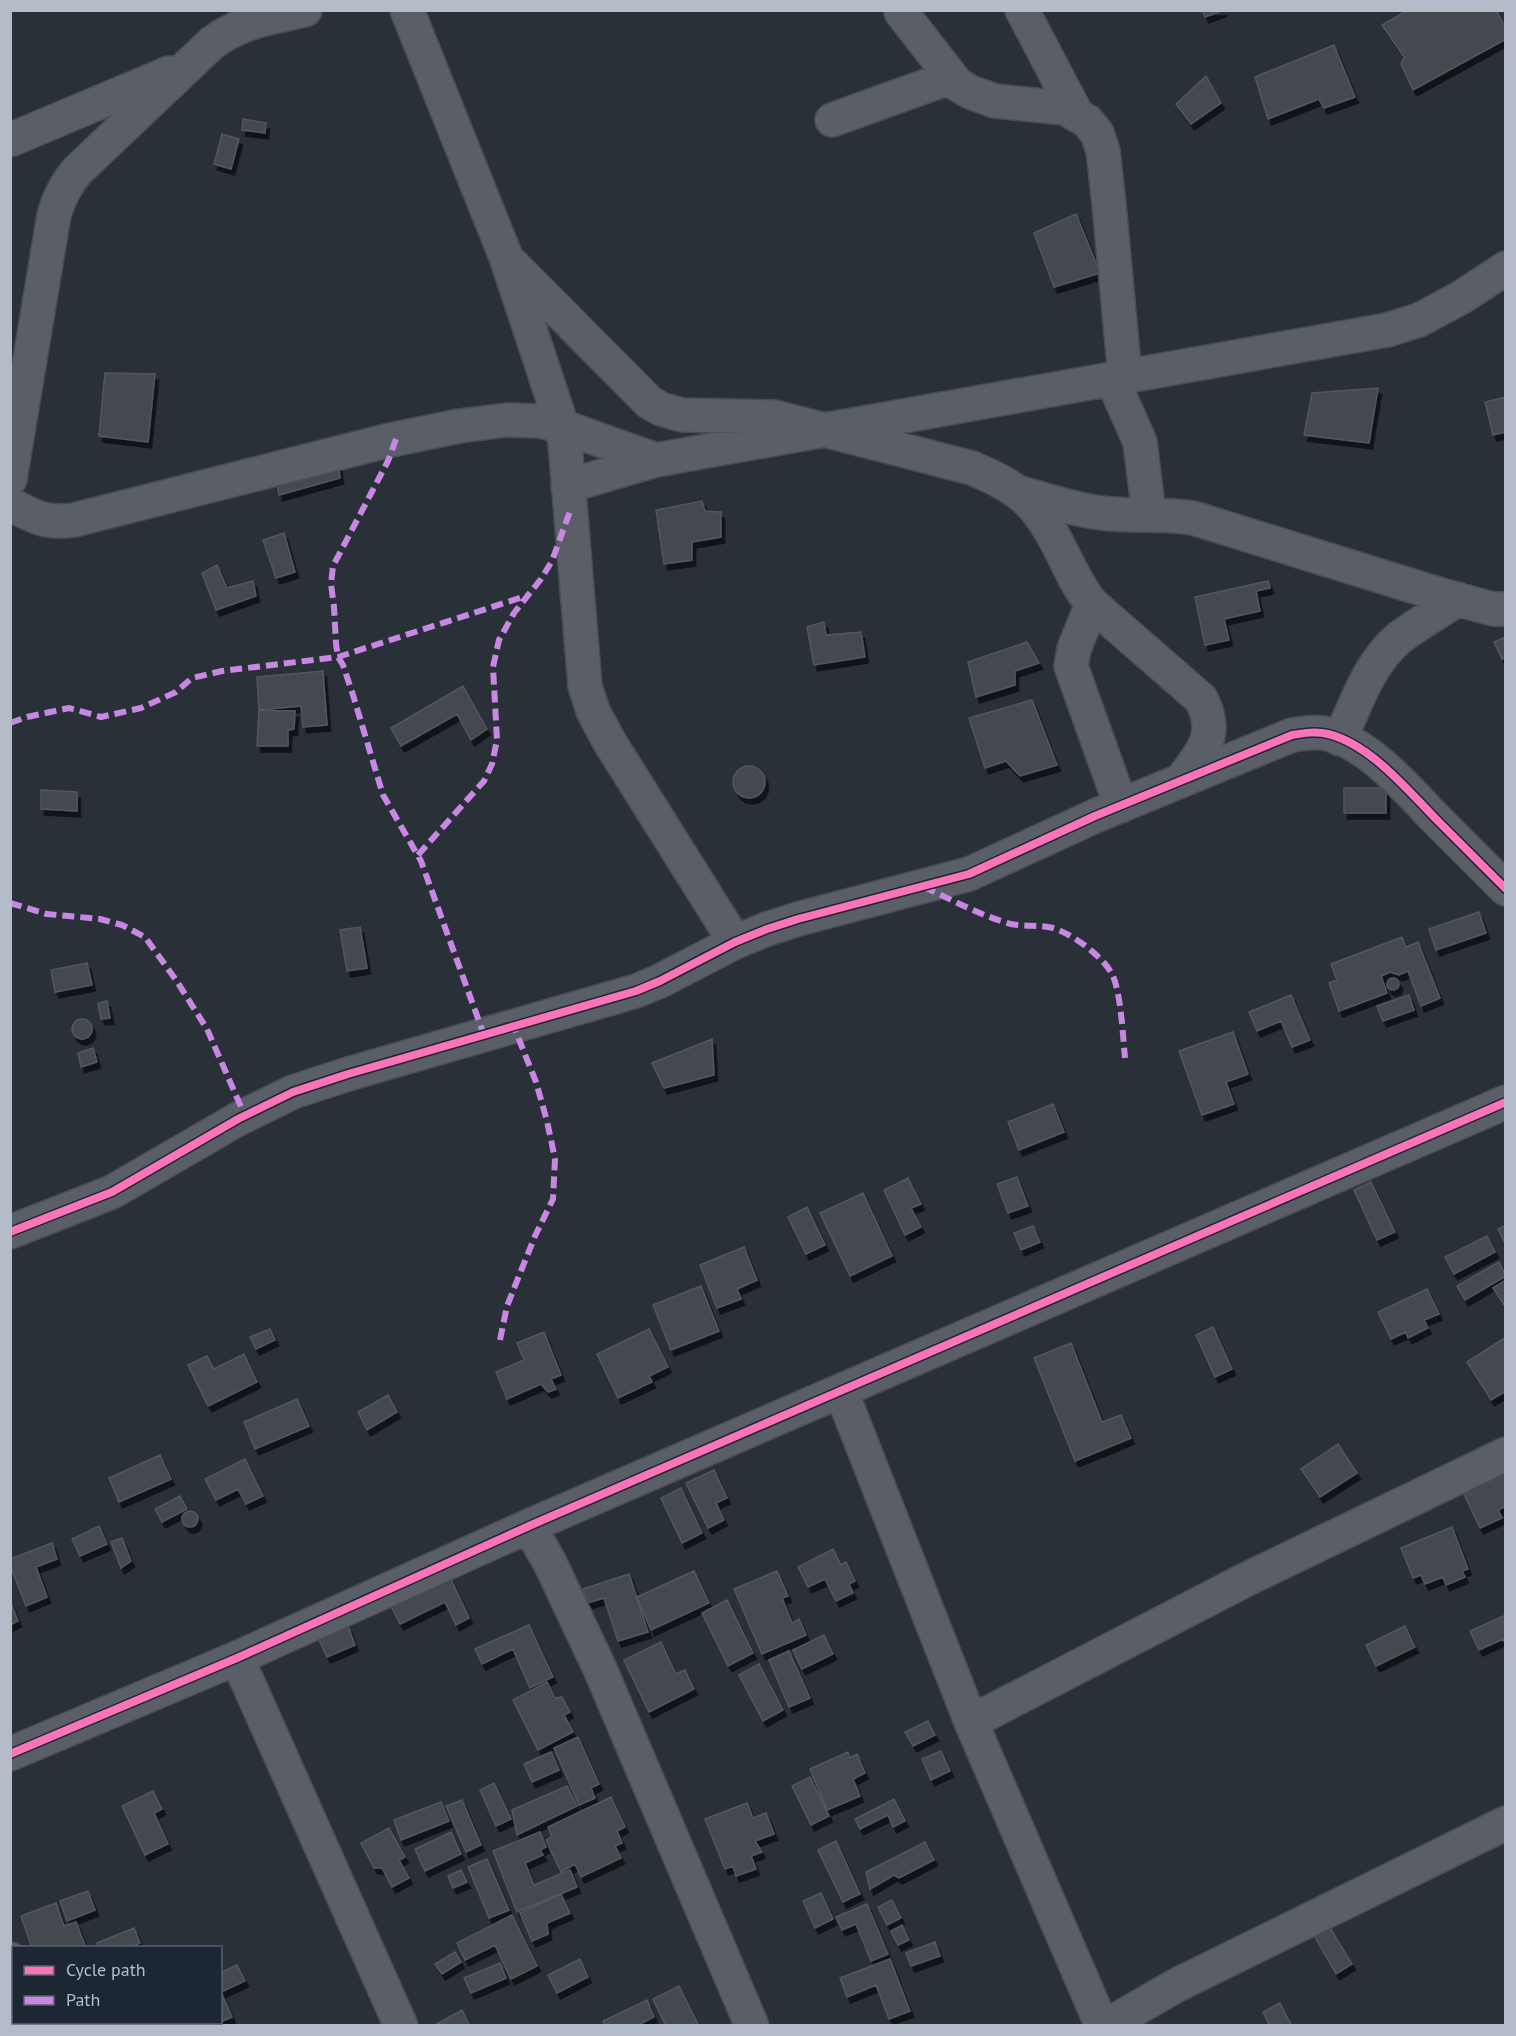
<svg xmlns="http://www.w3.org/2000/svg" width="1516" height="2036" font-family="'PT Sans',sans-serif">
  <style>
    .building { fill: #444950; stroke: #52575f; stroke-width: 1.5; filter: url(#shadow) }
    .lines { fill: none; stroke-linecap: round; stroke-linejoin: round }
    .minor-casing { stroke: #484c53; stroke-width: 36 }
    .minor { stroke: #5a5e66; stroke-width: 33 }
    .quiet { stroke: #c787e3; stroke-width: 6; stroke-dasharray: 12 6; stroke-linecap: butt }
    .cycleway-casing { stroke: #1d2633; stroke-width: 11 }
    .cycleway { stroke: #fb73b8; stroke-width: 8 }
  </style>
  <defs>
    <filter id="shadow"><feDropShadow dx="3.5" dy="6" stdDeviation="0" flood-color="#0009"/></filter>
  </defs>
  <rect width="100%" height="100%" fill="#2a3038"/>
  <path class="building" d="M1202,10h22l-19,7z
    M1408,10h88l10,19v10l-93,51 -12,-26 3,-7 -22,-32z
    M1334,45l21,52 -31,11 -5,-9 -51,20 -13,-42z
    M1206,76l15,27 -30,21 -15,-20z
    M243,119l23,4 -1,10 -23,-3z
    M222,134l17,5 -8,30 -17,-5z
    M1076,214l24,59 -46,14 -20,-54z
    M105,373l50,1 -7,68 -49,-6z
    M1378,388l-9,55 -65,-8 8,-42z
    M1506,397v35l-13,3 -8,-33z
    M338,461l2,17 -61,17 -3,-19z
    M702,501l3,10 16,1v25l-29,5v18l-28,4 -8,-54z
    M284,533l11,39 -19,6 -13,-38z
    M217,565l10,23 26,-7 3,15 -40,14 -14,-37z
    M1268,581l2,7 -14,3 4,20 -36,8 5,21 -24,5 -10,-48z
    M824,622l2,13 35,-3 4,25 -51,8 -7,-38z
    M1506,637v21l-4,1 -8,-17z
    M1027,642l12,21 -24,8v14l-39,12 -8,-35z
    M323,671l4,54 -24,2 -2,-21 -42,4 -2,-33z
    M463,686l24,43 -16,11 -14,-26 -56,32 -10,-18z
    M1032,700l25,65 -37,11 -14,-15 -21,7 -16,-50z
    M259,710l36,1 -1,18 -6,1v16h-31z
    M733 782a16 16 0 1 1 32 0a16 16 0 1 1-32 0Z
    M1344,788h42v25h-42z
    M41,790l36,2v19l-36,-2z
    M1479,912l7,21 -50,17 -7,-21z
    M360,927l7,41 -20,3 -7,-41z
    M1402,937l4,10 12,-5 22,56 -19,8 -13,-35 -9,4 -9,-3 -9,4 6,17 -48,18 -10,-28 8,-3 -6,-16z
    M87,963l5,22 -37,7 -4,-22z
    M1387 984a6 6 0 1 1 12 0a6 6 0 1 1-12 0Z
    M1291,995l19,45 -18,7 -11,-26 -24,10 -8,-19z
    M1409,995l5,15 -31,11 -6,-15z
    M107,1001l3,17 -9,1 -3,-16z
    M72 1029a10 10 0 1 1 20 0a10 10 0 1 1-20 0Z
    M1233,1032l15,42 -22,8 8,22 -32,11 -23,-64z
    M712,1039l2,36 -50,13 -12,-25z
    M93,1048l4,14 -16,5 -3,-14z
    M1053,1104l11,28 -45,18 -11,-28z
    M1017,1177l11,29 -20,7 -11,-29z
    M908,1178l13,26 -10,4 10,19 -16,8 -21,-45z
    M1371,1182l24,50 -18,8 -23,-50z
    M863,1193l29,63 -42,20 -30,-63z
    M807,1207l18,38 -19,9 -18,-37z
    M1506,1225v20l-8,-16z
    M1033,1226l7,16 -19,8 -7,-17z
    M1487,1236l8,16 -41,22 -9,-17z
    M744,1247l13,33 -20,9 4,10 -24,9 -17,-43z
    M1499,1262l7,14 -41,24 -8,-14z
    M1506,1280v28l-13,-20z
    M701,1286l18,45 -48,19 -18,-45z
    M1427,1289l12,25 -15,6 4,8 -20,10 -2,-6 -15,7 -13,-27z
    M1213,1327l19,42 -17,8 -19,-42z
    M270,1329l5,11 -19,9 -6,-12z
    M649,1329l19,38 -19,9 3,6 -34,16 -21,-44z
    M544,1332l17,43 -10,4 5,10 -8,3 -7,-8 -34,15 -11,-27 28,-12 -7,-17z
    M1506,1337v54l-15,9 -24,-38z
    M1071,1343l31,79 19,-7 10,23 -56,23 -41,-103z
    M244,1354l13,28 -49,24 -20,-41 19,-9 7,13z
    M388,1395l9,17 -30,18 -9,-18z
    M297,1399l12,27 -54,23 -11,-27z
    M1338,1444l19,29 -37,24 -19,-28z
    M160,1455l11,24 -52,23 -10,-24z
    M245,1459l18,37 -17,8 -8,-15 -22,11 -11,-21z
    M714,1470l13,28 -11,5 8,17 -16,8 -22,-45z
    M1506,1472v34l-8,4 4,8 -22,10 -17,-36z
    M681,1488l21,45 -20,10 -21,-45z
    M180,1496l7,13 -25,13 -7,-13z
    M182 1519a8 8 0 1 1 16 0a8 8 0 1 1-16 0Z
    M99,1526l8,18 -27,12 -8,-17z
    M1452,1527l16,42 -6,2 3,6 -19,8 -3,-8 -18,7 -4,-9 -8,3 -12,-30z
    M122,1538l9,23 -10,7 -10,-26z
    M52,1543l5,16 -21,8 11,30 -21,9 -16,-41v-6z
    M833,1549l8,16 5,-3 9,19 -6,3 4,9 -17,8 -11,-22 -17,8 -10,-20z
    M694,1571l15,32 -58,27 -14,-33z
    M777,1571l11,25 -6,2 10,25 7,-4 7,16 -44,19 -28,-65z
    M629,1574l19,58 -30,9 -14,-43 -17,5 -4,-14z
    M449,1575l20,43 -13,7 -11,-23 -45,22 -10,-20z
    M727,1600l26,53 -25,13 -26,-53z
    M10,1601l8,20 -8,4z
    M1506,1615v30l-3,-6 -24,11 -9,-19z
    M529,1625l24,52 -23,11 -17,-39 -31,15 -7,-15z
    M348,1626l7,19 -28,12 -9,-19z
    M1405,1626l10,21 -39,19 -10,-21z
    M824,1635l9,19 -31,15 -9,-19z
    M661,1642l15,32 9,-4 9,19 -45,23 -25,-52z
    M789,1651l21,47 -21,9 -20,-47z
    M759,1664l24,46 -20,11 -24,-46z
    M547,1682l8,16 7,-1 8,15 -6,3 9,17 -35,18 -25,-50z
    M928,1721l7,14 -22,11 -8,-14z
    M578,1737l21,47 -8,4 4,10 -16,7 -25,-57z
    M941,1751l9,20 -19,9 -9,-21z
    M551,1752l8,18 -27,12 -8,-18z
    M848,1752l2,6 7,-4 8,19 -12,6 7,17 -33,14 -17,-41z
    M810,1777l19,39 -18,9 -19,-39z
    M494,1783l17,36 -15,7 -16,-36z
    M567,1786l10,20 -60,29 -5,-25z
    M153,1791l9,18 -8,4 14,31 -23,11 -23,-49z
    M611,1797l14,30 -8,4 5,12 -7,3 6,12 -40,19 -6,-13 -14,8 -15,-32 6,-3 -4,-10z
    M894,1799l11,22 -12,6 -5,-12 -28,14 -5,-10z
    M462,1800l19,45 -15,7 -20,-46z
    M441,1802l8,19 -48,19 -7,-20z
    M747,1803l6,15 13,-5 8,21 -19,7 7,11 -11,4 5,13 -20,7 -3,-10 -8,3 -20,-50z
    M389,1828l16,29 -6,3 10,18 -17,9 -10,-19h-8l-13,-25z
    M451,1832l10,22 -36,17 -10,-22z
    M540,1832l6,15 -6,3 3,5 -18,8 9,22 36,-15 7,17 -60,25 -24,-61z
    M836,1841l24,53 -17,8 -25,-52z
    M925,1842l9,18 -35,18 -5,-3 -24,14 -4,-17z
    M487,1859l22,51 -20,8 -21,-51z
    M461,1870l6,12 -14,6 -5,-12z
    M88,1891l7,19 -28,11 -7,-20z
    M821,1893l12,26 -18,9 -12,-27z
    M561,1894l9,19 -23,10 1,11 -16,7 -12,-28z
    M892,1900l9,18 -14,7 -9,-18z
    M56,1903l8,23 12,-4 10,26h-54l-11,-32z
    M867,1904l21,50 -17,7 -15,-37 -14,6 -6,-13z
    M512,1915l25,51 -26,13 -16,-34 -30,15 -8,-17z
    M1327,1923l25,41 -16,10 -24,-42z
    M902,1925l7,15 -11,5 -7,-14z
    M134,1928l6,15 -12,5h-29l-2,-5z
    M935,1942l5,14 -29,10 -5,-13z
    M455,1952l6,10 -19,12 -7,-10z
    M580,1959l8,18 -31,16 -9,-18z
    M890,1959l20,52 -21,8 -13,-34 -29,12 -7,-19z
    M500,1963l6,15 -35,15 -7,-15z
    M237,1965l8,16 -24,11 11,25 -12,5v-49z
    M679,1986l20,40h-33l-13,-27z
    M647,2000l7,17 -18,9h-31l-2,-5z
    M1280,2003l12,23h-22l-7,-14z
    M462,2010l8,16h-37z
    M136,2022h33l-7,4h-25z
    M180,2022h20l1,4h-24l4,-2z"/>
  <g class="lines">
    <defs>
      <path id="minor" d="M407,10l99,247 54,163 5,23 20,243 8,25 16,30 126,201
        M1022,10l54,103
        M901,12l56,72 13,8 25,9 70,7 22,13 10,12 6,18 6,53 16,172
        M832,120l119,-43
        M10,140l159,-67
        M511,263l138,139 12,7 21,6 92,2 198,51c26,11 51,23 68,47 21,27 29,61 52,89l109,95c19,36 1,53 -20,82
        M1112,379l28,63 9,73
        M10,479l44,-264c5,-18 12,-31 23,-44l135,-128c29,-22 58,-25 93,-33
        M568,486l88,-26 731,-130 32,-10 43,-23 44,-29
        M1020,493c30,8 61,19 92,21 27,2 54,0 81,4l245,76 55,15h13
        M10,504c24,13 36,20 64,16l312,-79 73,-15 48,-6 32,1 22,5 95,34
        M1092,604l-18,45 -3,17 50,140
        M1340,739c16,-35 29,-76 59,-101 18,-14 40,-26 59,-39
        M10,1232l102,-40 126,-73 55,-27 55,-18 288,-83 24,-10 75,-39 32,-13 31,-10 171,-45 126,-58 197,-81c12,-2 24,-4 36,-1 41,10 78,54 107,84 23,23 47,47 71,71
        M841,1391l130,331 131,304
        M529,1526l21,37 50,106 152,357
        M237,1658l164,368
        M971,1722l274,-142 261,-126
        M10,1754l227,-96 292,-132 977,-424
        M10,1959l4,6
        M39,2022l2,4
        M1106,2026l69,-40 331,-163"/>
    </defs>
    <use href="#minor" class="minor-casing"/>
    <use href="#minor" class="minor"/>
    <path class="quiet" d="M396,439l-8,22 -55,105 -2,18 3,23 2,37 2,13 5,8 10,30 30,100 38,66 63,174
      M10,723l17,-6 42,-9 32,9 40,-9 35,-16 16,-14 30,-7 116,-14 191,-62
      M418,855l66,-74 8,-17 5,-24 -4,-73 6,-27 15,-27 27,-34 11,-18 18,-50
      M924,887c26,12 52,26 80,35 17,6 34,2 49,6 20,6 52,30 60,48 8,19 10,61 12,82
      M10,903l37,11 53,5 22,6 23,12 31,43 31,49 38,87
      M500,1340l7,-34 28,-70 18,-37 2,-40 -8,-38 -11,-39 -22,-55"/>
    <defs>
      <path id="cycleway" d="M10,1232l102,-40 126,-73 55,-27 55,-18 288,-83 24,-10 75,-39 32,-13 31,-10 171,-45 126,-58 197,-81c12,-2 24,-4 36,-1 41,10 78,54 107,84 23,23 47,47 71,71
        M10,1754l227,-96 292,-132 977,-424"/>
    </defs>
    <use href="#cycleway" class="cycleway-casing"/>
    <use href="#cycleway" class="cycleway"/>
  </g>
  <rect width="1516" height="2036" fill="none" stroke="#b4bcc9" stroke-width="24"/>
  <rect x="12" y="1946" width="210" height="78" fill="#1d2633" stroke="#59626f" stroke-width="1.5"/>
  <rect x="24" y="1966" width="30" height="9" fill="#fb73b8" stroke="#59626f" stroke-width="1.5"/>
  <text x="66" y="1976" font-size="18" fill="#b4bcc9">Cycle path</text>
  <rect x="24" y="1996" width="30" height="9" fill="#c787e3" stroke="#59626f" stroke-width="1.5"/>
  <text x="66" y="2006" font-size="18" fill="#b4bcc9">Path</text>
</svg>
